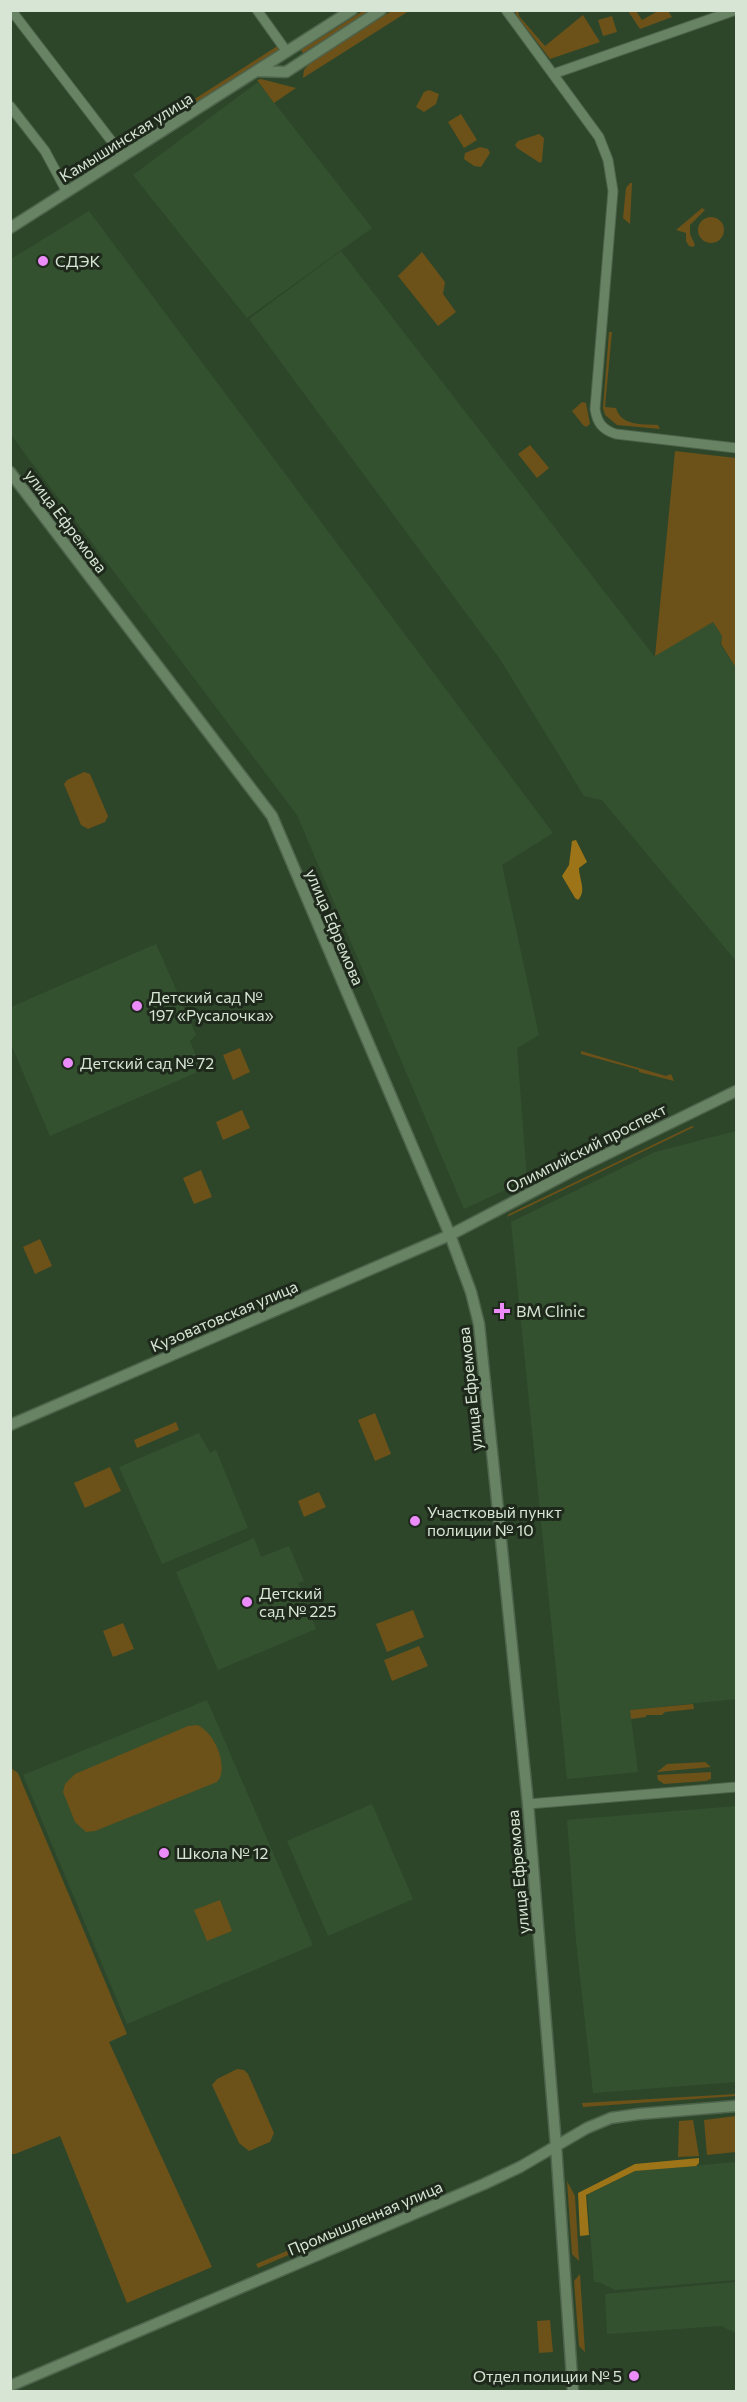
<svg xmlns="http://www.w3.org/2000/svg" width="747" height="2402" font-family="Commissioner,sans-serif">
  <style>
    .built { fill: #33512f }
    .green { fill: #6c5119 }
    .forest { fill: #9d7417 }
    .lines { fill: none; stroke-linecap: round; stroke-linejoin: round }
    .minor-casing { stroke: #4e644c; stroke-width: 11 }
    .tertiary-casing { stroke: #4e644c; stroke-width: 13 }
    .minor { stroke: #688364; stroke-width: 9 }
    .tertiary { stroke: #688364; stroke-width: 10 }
    .poi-dot { fill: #ec8cfb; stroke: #1e291c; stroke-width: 2 }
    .labels { text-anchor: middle; stroke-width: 6; stroke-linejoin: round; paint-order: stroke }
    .street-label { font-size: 16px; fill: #d6e5d4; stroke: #1e291c }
    .poi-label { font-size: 16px; fill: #d6e5d4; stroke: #1e291c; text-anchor: start }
  </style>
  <rect width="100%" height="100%" fill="#2d462a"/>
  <path class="built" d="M258,82l114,146 -125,90 -114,-143z
    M89,211l464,622 -51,32 37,170 -22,13 10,132 -63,29 -167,-394 -286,-380v-176z
    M341,251l313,405 29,-19 30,-15 9,14 -2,8 16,24v293l-134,-161 -18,-4 -84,-137 -251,-340z
    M156,944l40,91 -6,6 12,29 -152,66 -39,-92v-37z
    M736,1131v568l-106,11 8,62 -71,7 -56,-557 144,-70z
    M199,1433l11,20 6,-3 32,78 -86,36 -43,-97z
    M254,1538l7,19 28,-11 15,35 -6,2 18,46 -98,41 -42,-98z
    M207,1700l106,245 -186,79 -104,-249z
    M372,1804l41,95 -85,37 -41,-95z
    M736,1806v276l-143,11 -17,-152 -9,-121z
    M736,2162v118l-121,10 -16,-8h-5l-7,-87 48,-24z
    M736,2282v51l-15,-7 -114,8 -2,-40z"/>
  <path class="green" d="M393,10l16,1 -106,67 1,-8 6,-7z
    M363,11h7l-67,42 -2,-3z
    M515,11h3l1,5 26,30 38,-31 17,27 -50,17 -33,-43z
    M628,11h8l6,9 16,-9h10l4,6 -32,12z
    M612,16l5,16 -14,4 -5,-16z
    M279,45v5l-112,71 -2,-3z
    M261,79l35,9 -22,15 -17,-23z
    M429,90l10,4 -3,10 -12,8 -8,-5 8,-15z
    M461,114l16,26 -13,8 -16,-26z
    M539,134l5,4 -2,23 -2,2 -23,-15 -2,-3 3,-4z
    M480,147l8,2 2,4 -9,14 -7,-1 -10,-7 1,-6z
    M630,183h2l-2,41 -7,-6 3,-30z
    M702,208l3,2 -15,15v9l5,11 -2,2 -4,-1 -3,-5v-8l-10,-3z
    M698 230a13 13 0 1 1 26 0a13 13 0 1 1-26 0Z
    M422,252l23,30 -2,12 13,18 -18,14 -40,-50z
    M609,332h3l-7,75 11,1c5,18 26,16 42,17l2,4 -43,-4 -12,-10 -2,-7z
    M582,402l4,1 4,21 -4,3 -3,-2 -11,-14z
    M530,445l19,23 -12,10 -19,-24z
    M675,451l61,7v210l-15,-24 1,-8 -9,-14 -58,34z
    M84,772l6,2 18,42 -3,6 -17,7 -7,-4 -17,-41 3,-4z
    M240,1048l10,24 -17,8 -10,-25z
    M581,1051l85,25 5,-2 3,7 -35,-9v-2l-58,-16z
    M242,1110l8,18 -27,12 -7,-18z
    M692,1126l2,1 -187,90 2,-3z
    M201,1170l11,27 -18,7 -11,-26z
    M40,1239l12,27 -17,8 -12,-27z
    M375,1413l16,41 -16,7 -17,-41z
    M176,1422l3,8 -42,18 -3,-8z
    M110,1467l11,24 -36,17 -11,-25z
    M319,1492l7,15 -22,10 -6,-16z
    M413,1610l11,27 -37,15 -11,-28z
    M123,1623l11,26 -21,8 -10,-26z
    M419,1646l9,20 -36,15 -8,-21z
    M693,1704l1,5 -29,3 -3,3h-16v2l-15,2 -1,-9z
    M197,1725c17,6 33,43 20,57l-122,49 -9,1 -11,-10 -12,-30 2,-8 10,-10 113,-48z
    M705,1762l6,5 -54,5 10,-8z
    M11,1768l7,5 109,261 -18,8 103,225 -85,36 -67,-167 -45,18h-4z
    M711,1772v7l-5,2 -42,3 -6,-4 -1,-5z
    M220,1900l12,31 -25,10 -13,-31z
    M237,2069l7,1 4,4 26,59 -4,9 -21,9 -10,-8 -27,-58 5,-6z
    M736,2094v2l-153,11 -1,-4z
    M736,2116v36l-29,3 -3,-35z
    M693,2120l6,36 -21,1 1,-36z
    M567,2181l8,15 4,65 -7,-7z
    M360,2220l1,4 -103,44 -2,-4z
    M580,2274l5,78 -6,-6 -5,-65z
    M550,2320l3,32 -14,1 -2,-32z"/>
  <path class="forest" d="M576,840l11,22 -8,6c0,11 8,23 -1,32l-3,-2 -13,-22 7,-11 3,-24z
    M699,2158v5l-3,3 -61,5 -49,24 3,40 -9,1 -2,-43 57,-29z"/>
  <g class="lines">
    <defs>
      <path id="minor" d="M11,10l112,146
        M257,10l30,42
        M506,10l93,127 9,23 5,31 -18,218c2,14 8,21 21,25l120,14
        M553,74l183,-64
        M10,106l35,45 22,41
        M528,1804l208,-17"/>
      <path id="tertiary" d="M257,71l29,1 95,-62
        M10,228l342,-218
        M10,472l262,344 178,419 21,57 8,32 49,480 28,342 17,246
        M10,1425l440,-190 124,-65 162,-79
        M10,2386l474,-202 36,-17 67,-39 24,-10 28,-4 97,-8"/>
    </defs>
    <use href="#minor" class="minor-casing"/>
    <use href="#tertiary" class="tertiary-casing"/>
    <use href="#minor" class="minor"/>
    <use href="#tertiary" class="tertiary"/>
  </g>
  <g class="poi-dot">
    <circle cx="43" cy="261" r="6"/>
    <circle cx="137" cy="1006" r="6"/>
    <circle cx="68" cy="1063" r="6"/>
    <path d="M499 1302h6v6h6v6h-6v6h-6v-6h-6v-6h6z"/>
    <circle cx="415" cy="1521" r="6"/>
    <circle cx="247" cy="1602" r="6"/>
    <circle cx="164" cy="1853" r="6"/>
    <circle cx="634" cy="2376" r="6"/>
  </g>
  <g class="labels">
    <g class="street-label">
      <text transform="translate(126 137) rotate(-32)" y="6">Камышинская улица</text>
      <text transform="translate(66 521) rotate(53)" y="6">улица Ефремова</text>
      <text transform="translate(335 927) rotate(67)" y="6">улица Ефремова</text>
      <text transform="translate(586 1148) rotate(-27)" y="6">Олимпийский проспект</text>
      <text transform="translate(224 1316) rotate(-23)" y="6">Кузоватовская улица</text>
      <text transform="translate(470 1389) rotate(-96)" y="6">улица Ефремова</text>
      <text transform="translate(518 1872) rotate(-95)" y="6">улица Ефремова</text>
      <text transform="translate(365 2218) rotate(-23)" y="6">Промышленная улица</text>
    </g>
    <g class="poi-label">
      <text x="55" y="267">СДЭК</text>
      <text x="149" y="1003">Детский сад №<tspan x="149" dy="18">197 «Русалочка»</tspan></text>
      <text x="80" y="1069">Детский сад № 72</text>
      <text x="516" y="1317">BM Clinic</text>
      <text x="427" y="1518">Участковый пункт<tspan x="427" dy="18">полиции № 10</tspan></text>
      <text x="259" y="1599">Детский<tspan x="259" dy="18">сад № 225</tspan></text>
      <text x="176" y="1859">Школа № 12</text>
      <text x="622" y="2382" text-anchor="end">Отдел полиции № 5</text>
    </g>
  </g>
  <rect width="747" height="2402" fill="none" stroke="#d6e5d4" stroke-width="24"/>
</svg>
